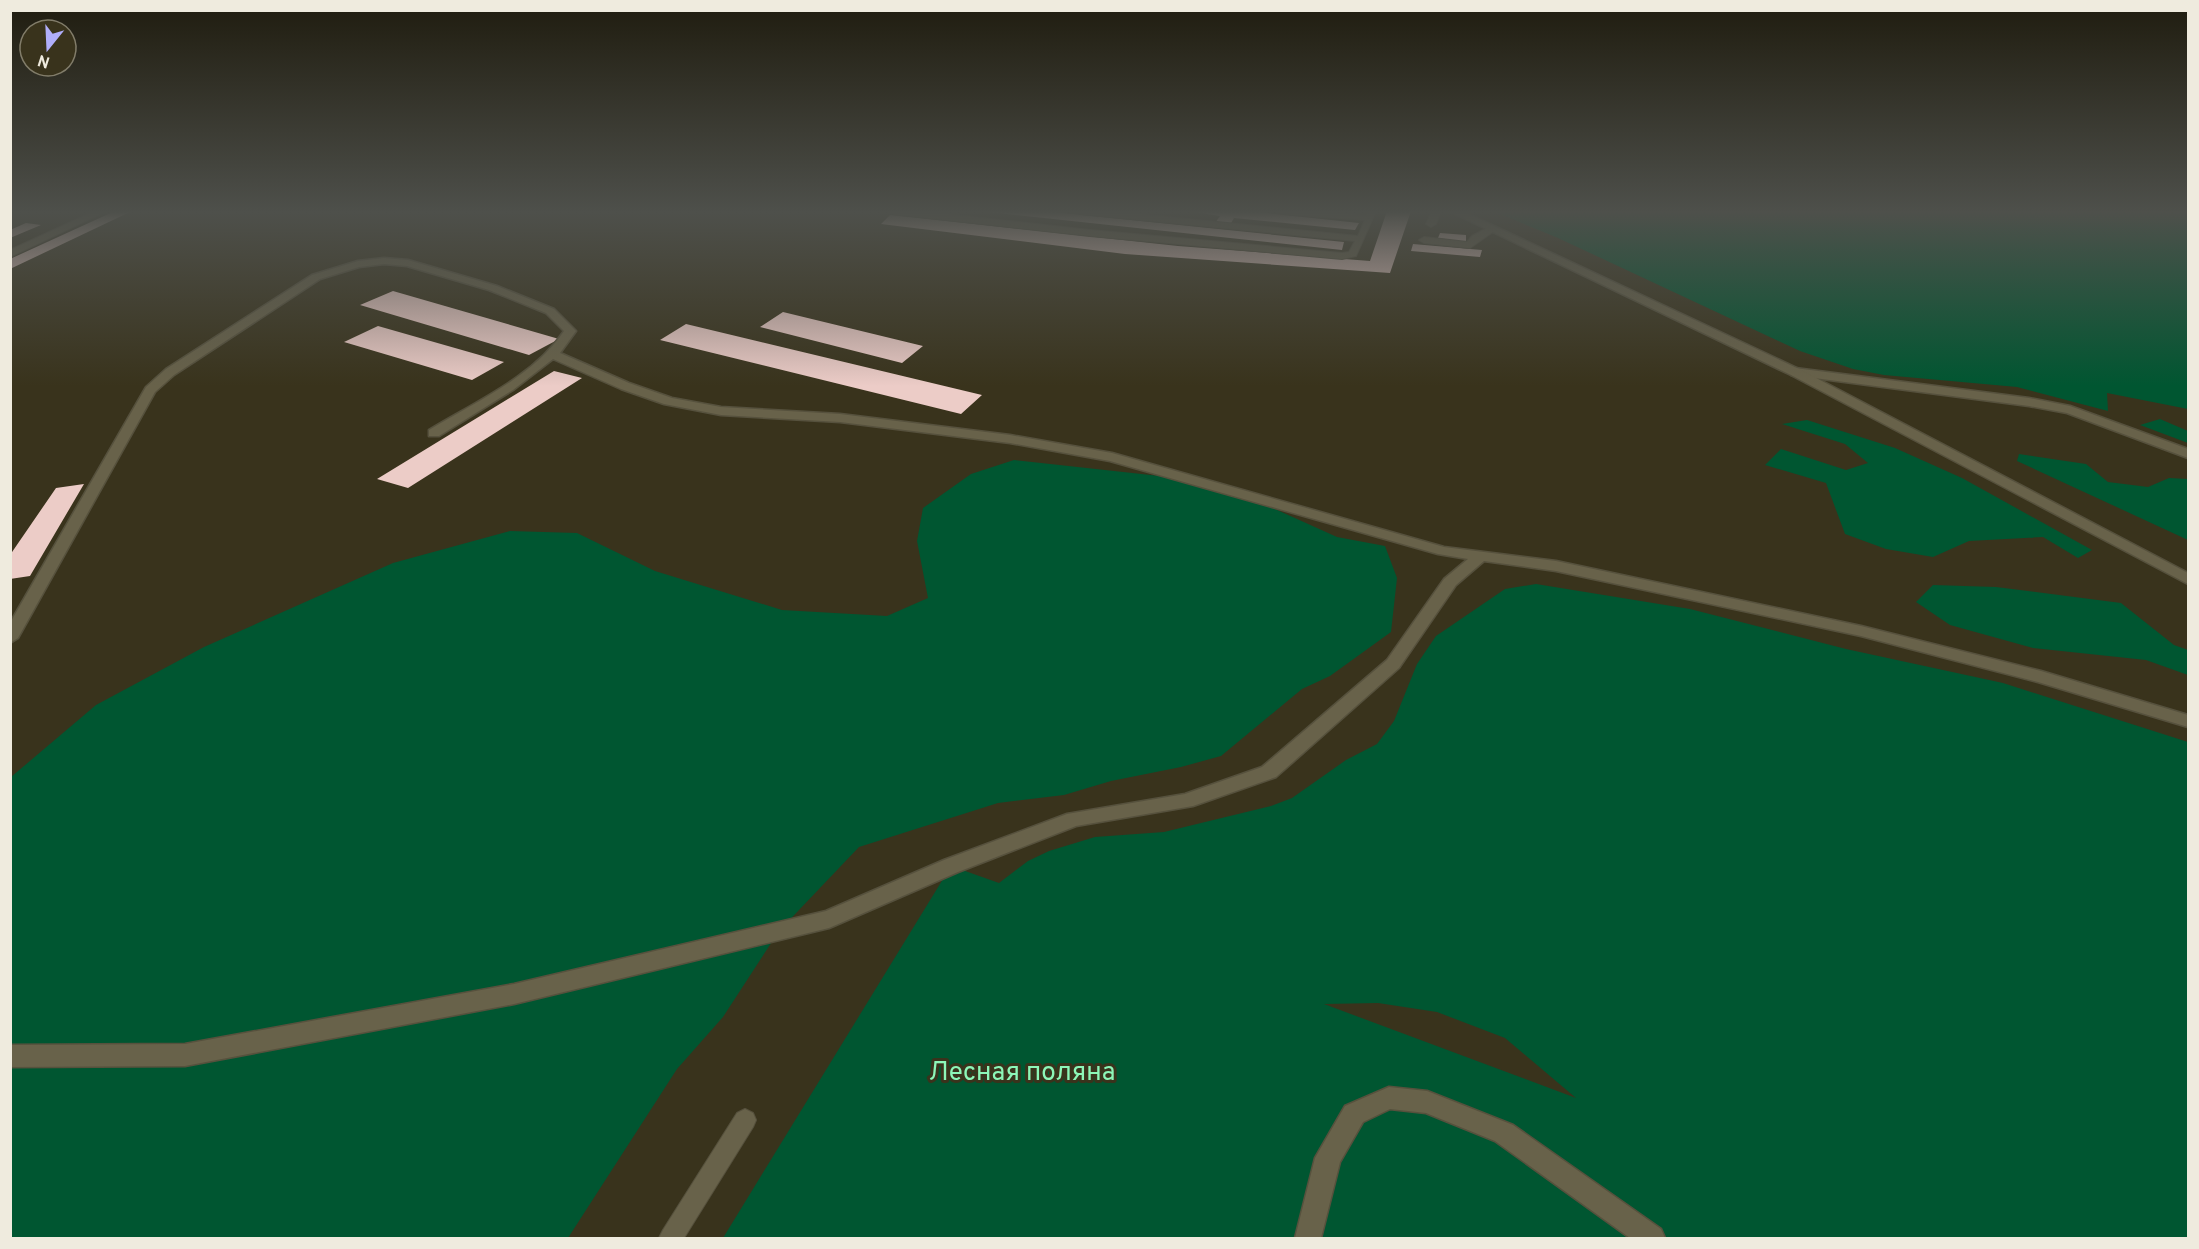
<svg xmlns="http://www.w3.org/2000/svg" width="2199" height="1249" font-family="Overpass,sans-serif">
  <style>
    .green { fill: #005631; fill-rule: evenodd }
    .building { fill: #ecccc7 }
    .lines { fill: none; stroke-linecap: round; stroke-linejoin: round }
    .service-casing { stroke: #56513d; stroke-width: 2 }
    .minor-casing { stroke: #56513d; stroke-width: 3 }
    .tertiary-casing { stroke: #56513d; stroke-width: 3 }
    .service { fill: #68624a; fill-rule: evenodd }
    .minor { fill: #68624a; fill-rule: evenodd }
    .tertiary { fill: #68624a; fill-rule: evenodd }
    .labels { text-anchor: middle; stroke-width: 6; stroke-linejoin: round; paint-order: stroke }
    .near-park-label { font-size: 26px; fill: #8cf7b8; stroke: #39331c }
  </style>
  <rect width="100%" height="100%" fill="#39331c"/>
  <path class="green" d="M1493,211h695v198l-81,-16 1,18 -91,-24 -133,-12 -31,-6 -53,-18 -242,-113z
    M2160,419l28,12v12l-48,-18z
    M1807,420l88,28 67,30 130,72 -14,8 -35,-21 -74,4 -36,16 -47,-8 -41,-15 -19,-51 -61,-18 16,-16 65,21 22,-7 -23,-19 -63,-20z
    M2019,454l67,10 22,18 40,5 21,-9 19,1v61l-171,-79z
    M1014,460l173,19 59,17 91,41 48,9 12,32 -6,54 -61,44 -28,13 -81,67 -40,11 -70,14 -47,14 -66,8 -139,44 -80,84 -56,86 -46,52 -109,169h-557v-461l85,-72 108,-58 189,-84 117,-32 67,2 78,38 127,39 105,6 41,-18 -11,-57 6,-33 48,-34z
    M1536,584l154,25 156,40 157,34 185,59v496h-1465l228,-372 48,17 29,-22 21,-10 46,-14 69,-5 107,-26 21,-8 54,-38 31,-16 17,-23 23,-57 19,-28 69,-47zM1378,1003l59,9 68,26 71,60 -252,-94z
    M1933,585l63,2 125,16 53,42 14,5v25l-42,-15 -113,-12 -83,-23 -34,-23z"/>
  <path class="building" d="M115,211h17l-122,58v-10z
    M978,211h65l301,31 -2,8z
    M1188,211h60l111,12 -4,7 -121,-12 -4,7 -15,-2 5,-7z
    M1387,211h24l-21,62 -265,-19 -244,-30 9,-9 288,31 192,15z
    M26,223l15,2 -31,13v-8z
    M1440,233l26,2v7l-28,-4z
    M1413,244l69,6 -2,7 -69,-6z
    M393,291l166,48 -30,16 -169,-50z
    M783,312l140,34 -21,17 -142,-36z
    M686,324l296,71 -21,19 -301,-74z
    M378,326l126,36 -32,18 -128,-38z
    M554,371l28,7 -174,110 -31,-9z
    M84,484l-54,92 -20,3v-24l46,-67z"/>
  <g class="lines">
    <defs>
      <path id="service" d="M95,211l7,2 -92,44v-7z
        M890,211h29l171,19 252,23 7,-1 6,-11 -275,-27 -4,-3h32l250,25 7,-16 -82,-6 -4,-3 83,4h5l1,-4h8l-20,45 -14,3 -252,-23 -196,-22z
        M1432,211h9l-5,13 -5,3 -5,-3z
        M1489,227l8,2 -27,19 -46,-5 -5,-3 5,-3 43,5 5,-6z
        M745,1109l8,4 3,7 -3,7 -69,111h-25l4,-8 74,-117z"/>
      <path id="minor" d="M384,258l24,2 89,26 57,23 22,22 -16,22 69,30 43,15 49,9 119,7 170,21 102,18 332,94 112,14 305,65 180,45 147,44v12l-150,-45 -177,-46 -305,-65 -72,-10 -28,24 -57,83 -123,109 -83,29 -117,20 -118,46 -129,56 -315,76 -329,62 -175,1v-22l175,-1 329,-60 312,-73 118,-51 123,-46 118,-20 77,-27 125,-107 57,-81 24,-20 -30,-5 -328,-93 -100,-18 -170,-21 -119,-7 -57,-11 -43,-15 -68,-30 -40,31 -74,46h-10v-6c46,-28 104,-53 135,-99l-18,-18 -57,-23 -82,-24 -23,-2 -25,3 -39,12 -146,96 -19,17 -137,246 -8,5v-20l136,-236 20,-18 146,-94 46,-14z
        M1795,368l234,30 41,8 118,43v9l-121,-45 -38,-7 -238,-31v-6z
        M1389,1087l38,4 86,34 148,104 4,9h-35l-135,-97 -69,-28 -36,-4 -27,13 -23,40 -19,76h-26l20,-80 30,-52z"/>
      <path id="tertiary" d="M1449,211h13l337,158 389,204v11l-397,-209z"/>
    </defs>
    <use href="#service" class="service-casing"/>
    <use href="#minor" class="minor-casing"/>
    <use href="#tertiary" class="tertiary-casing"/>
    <use href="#service" class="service"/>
    <use href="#minor" class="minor"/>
    <use href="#tertiary" class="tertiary"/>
  </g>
  <linearGradient id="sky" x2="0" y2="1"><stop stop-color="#1f1c0f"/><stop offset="0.55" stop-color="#4e504b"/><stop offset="1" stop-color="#4e504b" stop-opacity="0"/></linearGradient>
  <rect width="2199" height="386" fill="url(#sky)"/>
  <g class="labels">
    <g class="near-park-label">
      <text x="1022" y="1080">Лесная поляна</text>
    </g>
  </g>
  <rect width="2199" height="1249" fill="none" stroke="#efebde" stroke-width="24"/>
  <g transform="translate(48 48) rotate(198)"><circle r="28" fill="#39331c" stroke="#827d6a" stroke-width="1.5"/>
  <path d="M0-4.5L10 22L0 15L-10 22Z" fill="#b0aefa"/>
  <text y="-9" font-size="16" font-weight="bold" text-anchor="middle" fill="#efebde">N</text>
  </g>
</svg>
